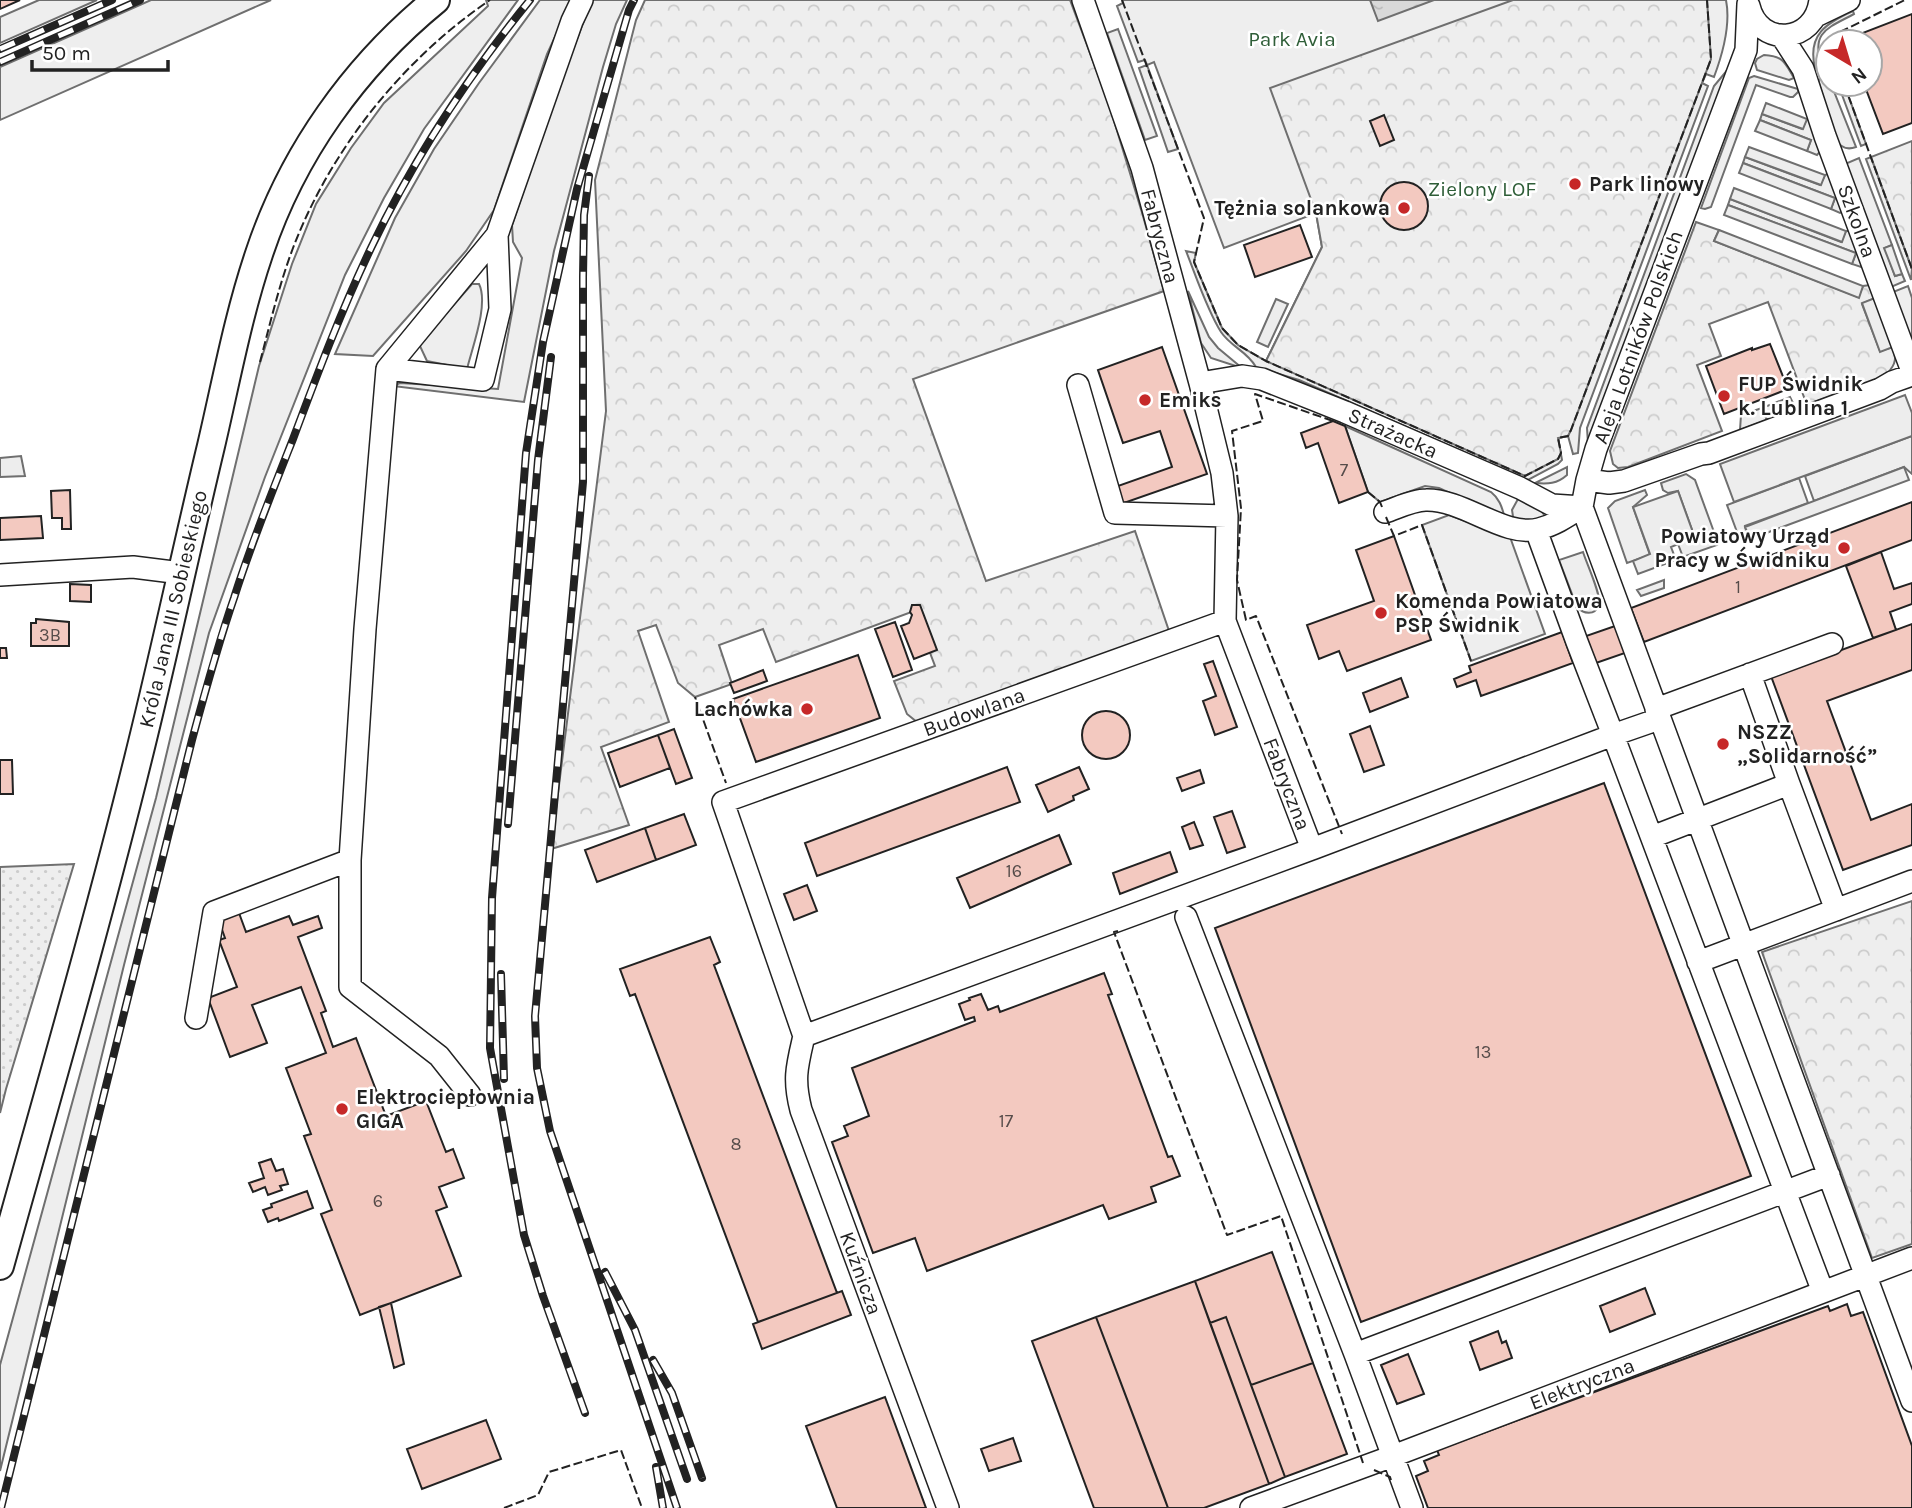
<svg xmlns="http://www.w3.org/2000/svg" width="1912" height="1508" font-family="Karla,sans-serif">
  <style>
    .green { fill: #eee; stroke: #6f6f6f; stroke-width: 2 }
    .forest { fill: url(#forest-crowns); stroke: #6f6f6f; stroke-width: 2 }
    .garden { fill: url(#garden-dots); stroke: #6f6f6f; stroke-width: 2 }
    .parking { fill: #ededed; stroke: #6f6f6f; stroke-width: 2 }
    .water { fill: url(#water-ripples); stroke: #6f6f6f; stroke-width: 2 }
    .building { fill: #f3c9c0; stroke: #222; stroke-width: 2 }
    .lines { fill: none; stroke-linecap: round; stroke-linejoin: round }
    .minor-casing { stroke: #222; stroke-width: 24 }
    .major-casing { stroke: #222; stroke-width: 30 }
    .minor { stroke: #fff; stroke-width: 21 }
    .major { stroke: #fff; stroke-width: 26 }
    .rail-casing { stroke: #222; stroke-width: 8 }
    .rail { stroke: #fff; stroke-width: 5; stroke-dasharray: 16; stroke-linecap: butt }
    .fence { stroke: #222; stroke-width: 2; stroke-dasharray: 9 3.5; stroke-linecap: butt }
    .poi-dot { fill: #c62828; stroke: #fff; stroke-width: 2.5 }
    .labels { text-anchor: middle; stroke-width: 5; stroke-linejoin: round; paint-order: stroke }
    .number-label { font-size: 18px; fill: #564c4a }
    .park-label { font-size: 21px; fill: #2f5e38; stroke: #fff }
    .poi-label { font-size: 21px; font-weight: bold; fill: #222; stroke: #fff; text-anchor: start }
    .street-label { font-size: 21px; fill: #222; stroke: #fff }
  </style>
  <defs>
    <pattern id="forest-crowns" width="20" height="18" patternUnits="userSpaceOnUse" patternTransform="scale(1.75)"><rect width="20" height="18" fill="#eee"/><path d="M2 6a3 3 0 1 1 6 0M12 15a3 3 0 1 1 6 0" fill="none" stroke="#ccc"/></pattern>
    <pattern id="garden-dots" width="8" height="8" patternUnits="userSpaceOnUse" patternTransform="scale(1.75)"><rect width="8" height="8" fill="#eee"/><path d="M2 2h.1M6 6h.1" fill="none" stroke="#ccc" stroke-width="1.8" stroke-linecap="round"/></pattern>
    <pattern id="water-ripples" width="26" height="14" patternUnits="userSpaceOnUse" patternTransform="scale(1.75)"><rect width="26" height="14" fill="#d9d9d9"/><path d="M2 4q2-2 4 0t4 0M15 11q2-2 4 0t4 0" fill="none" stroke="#bababa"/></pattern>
  </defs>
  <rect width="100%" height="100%" fill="#fff"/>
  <path class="green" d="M39,0h58l-97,43v-26z
    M151,0h120l-271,120v-53z
    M486,0h32l-94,129 -40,69 -39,77 -80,202 -56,156 -85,332 -124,506v-106l156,-567 103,-432 33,-102 24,-60 35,-56 33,-45 104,-97z
    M540,0h32l-25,54 -53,156 -28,41 -93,105 -38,-2 60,-136 39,-69 45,-66z
    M592,0h35l-11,24 -13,43 -49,184 -30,151 -131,-16 7,-3 98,6 24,-131 -9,-16 -1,-17 50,-147z
    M1122,0h604c5,25 -3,53 -12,77l-8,-3 -4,9 6,3 -128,342 -2,25 -5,1 -5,-18 -10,2 4,22 -4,4 -30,16 -229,-100 -43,-13c-9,-16 -25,-20 -35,-35 -14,-22 -25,-56 -35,-81l10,2 -2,9 28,66 16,17 28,16 56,-114 -6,-34 -92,35 -70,-186 -7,3 31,84 -10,3 -29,-84 8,-3 -2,-5 -7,2 -21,-56 6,-3z
    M1853,11l1,3c-26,14 -44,18 -32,52l-7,2c-8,-33 11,-45 38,-57z
    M1764,55c20,1 21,8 30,23l-5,2 -32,-10 -2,-7 2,-4z
    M1754,76l44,13v3l-5,5h-3l-34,-12 -45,122 -6,2 -4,-1 48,-130z
    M1828,76v8h3l25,63c-8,3 -15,1 -20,-7l-18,-60z
    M1838,84h6l22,60 -5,2z
    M1762,114l40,15 5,-10h3l11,31 -4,5 -10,-4 4,-11 -51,-20z
    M1745,157l75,28 5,-10 5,-2 12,39 -2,1 -9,-4 4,-11 -92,-35z
    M1871,157l41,112 -1,11 -45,-121z
    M1859,158l33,87 -7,3 10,28 7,-2 3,7 -14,6 -46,-123z
    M1730,199l111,43 5,-11h4l12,31 -1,5 -9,-3 4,-11 -128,-48z
    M472,284h7c10,20 -7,64 -12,85l-40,-8 -8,-17z
    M1908,286l4,12v45l-19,-51z
    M1188,291l21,46 9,11 24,20 -31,-10 -10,-15z
    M1762,408l5,12 -27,10 1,-15z
    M1345,426l146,66c9,7 11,16 14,26l-66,-30 -14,-2 -45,16 -12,-10z
    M1912,436v38l-8,-7 -90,34 -9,-25z
    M1567,467v8c-10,9 -19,9 -32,8z
    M1686,474l9,6 19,52 -19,6 -17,-47 -10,2 -5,-3 -2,-7z
    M1799,478l9,25 -63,23 1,4 -2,3 -3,2 -4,-3 -10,-27z
    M1645,490l2,5 -14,12 17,48 -23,8 -19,-55 7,-7z
    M1518,499c10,4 23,7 27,18l-4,3 -27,3 -2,-13z
    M1449,515l61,22 35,97 -74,27 -49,-136z
    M1583,552c3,10 19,44 16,53 -4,11 -16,9 -22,2l-18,-47z
    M1664,580v8l-23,8 -4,-6z"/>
  <path class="forest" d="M645,0h425l38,101 35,115 21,75 -251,88 73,202 149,-50 34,100 -252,91 -10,-8 -13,-33 41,-15 -21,-55 -138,51 -13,-33 -44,16 13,39 -37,13 -17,-14 -22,-58 -18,6 31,91 -68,25 28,78 -78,24 55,-438 -11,-231 41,-160z
    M1513,0h194l4,59 -140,371 -3,6 -10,2 3,15 -3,6 -33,17 -259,-115 56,-114 -6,-34 -46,-125z
    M1912,141v128l-41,-112z
    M1696,222l23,8 -5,11 144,56 5,-11 7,-1 5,13 -13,6 18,47 13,-4c5,13 1,21 -10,30l-76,28 -39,-103 -59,22 12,32 -24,9 25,66 -94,36 -10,1 -5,-4 -3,-13z
    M1912,901v343l-40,14 -110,-306z"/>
  <path class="garden" d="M74,864l-68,225 -6,24v-246z"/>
  <path class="parking" d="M1118,29l39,107 -12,4 -38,-107z
    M1729,68l-141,376 -1,-16 127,-342z
    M1766,103l41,16 -4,10 -41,-15z
    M1760,120l51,20 -4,11 -52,-20z
    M1749,147l76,28 -4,10 -76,-28z
    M1743,163l92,35 -4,11 -92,-36z
    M1734,188l112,43 -4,11 -112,-43z
    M1728,205l128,48 -4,11 -128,-49z
    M1719,230l144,56 -4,12 -145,-57z
    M1892,245l10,29 -7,2 -11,-28z
    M1875,298l18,49 -13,5 -18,-49z
    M1276,299l12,5 -20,43 -11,-5z
    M1905,395l7,18v23l-178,66 -14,-38z
    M1790,397l3,6 -4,9 -22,8 -5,-12z
    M21,456l4,20 -25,1v-19z
    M1904,467l5,13 -159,59 -5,-12z
    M1678,491l17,47 17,-6 5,13 -34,12 -5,-13 -7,3 5,13 -38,14 -5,-13 17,-7 -17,-47z"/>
  <path class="water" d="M1370,0h64l-56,21z"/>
  <path class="building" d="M0,0h20l-20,9z
    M1912,14v109l-29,11 -19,-50h6v-42h-22l-1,-3z
    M1384,115l10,25 -14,6 -10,-25z
    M1380 206a24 24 0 1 1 48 0a24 24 0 1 1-48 0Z
    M1300,225l12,32 -57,20 -11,-32z
    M1770,344l18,45 -64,25 -18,-48 46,-18v2z
    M1162,347l45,127 -86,30 -6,-17 57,-20 -12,-36 -37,12 -25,-73z
    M1333,421l12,5 23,66 -29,11 -21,-60 -12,5 -5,-15z
    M70,490l1,39h-9v-11h-10l-1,-27z
    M1912,502v38l-268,102 -13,-34z
    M41,516l2,22 -43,2v-22z
    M1394,536l37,104 -84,31 -8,-20 -20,8 -12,-34 67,-24 -18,-51z
    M1881,552l13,37 18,-6v21l-22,8 6,18 -23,8 -27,-72z
    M70,584l21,1v17l-21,-1z
    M912,605h8l17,45 -23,9 -13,-33 8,-3 3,-8 -2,-3z
    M36,619l33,3v24h-38v-23h5z
    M895,622l17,48 -19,7 -18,-48z
    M1912,624v46l-85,31 44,119 41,-16v41l-69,25 -72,-194z
    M1615,626l10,27 -29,10 -10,-27z
    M1562,632l11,31 -92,33 -5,-16 -19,7 -3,-8 17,-7 -2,-6z
    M0,648h6l1,10h-7z
    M858,655l22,63 -124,44 -23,-63z
    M1213,661l24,66 -22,8 -12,-34 13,-5 -12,-32z
    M763,670l4,11 -33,12 -4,-10z
    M1401,678l7,19 -38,15 -7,-19z
    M1082 735a24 24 0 1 1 48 0a24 24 0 1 1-48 0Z
    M1370,726l14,39 -20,7 -14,-38z
    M674,729l18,49 -16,6 -18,-49z
    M658,735l12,33 -50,19 -12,-34z
    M0,760h12l1,34h-13z
    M1007,767l13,35 -203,74 -12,-33z
    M1079,767l10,22 -16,7 1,4 -26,12 -12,-27z
    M1200,770l4,13 -22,8 -5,-13z
    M1604,783l147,393 -390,146 -146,-394z
    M1232,811l13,36 -18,6 -13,-36z
    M684,814l12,31 -40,15 -11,-32z
    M1194,822l9,23 -13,4 -8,-22z
    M645,828l11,32 -59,22 -12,-32z
    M1059,835l12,29 -101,44 -13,-30z
    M1170,852l7,20 -57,22 -7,-21z
    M807,885l10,26 -23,9 -10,-26z
    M239,913l7,19 43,-16 4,9 25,-9 4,12 -24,9 28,74 -5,2 12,34 23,-9 30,78 40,-15 20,51 7,-3 11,29 -25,9 8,20 -11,4 25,65 -101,39 -39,-101 11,-4 -28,-74 7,-2 -25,-66 40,-15 -25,-66 -49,18 15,38 -37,14 -22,-59 29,-11 -18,-47 6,-2 -6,-17z
    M710,937l10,25 -6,3 123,328 -79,29 -123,-328 -5,2 -10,-27z
    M1104,973l8,21 -4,1 60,162 4,-1 8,20 -29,11 5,15 -47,17 -6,-14 -176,66 -12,-33 -42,15 -41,-111 16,-6 -4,-10 25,-10 -17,-48 123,-47 -1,-4 -9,3 -6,-16 11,-4 -1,-2 12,-4 7,16 10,-4 2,6z
    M271,1159l5,12 7,-2 5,15 -8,2 2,4 -14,5 -3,-8 -12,5 -4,-9 15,-5 -5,-15z
    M307,1191l6,17 -34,13 -1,-3 -10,4 -5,-12 9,-3 -1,-3z
    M1272,1252l41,111 -62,22 -25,-68 -16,6 -15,-42z
    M1195,1281l74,203 -65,24h-36l-72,-191z
    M1645,1288l10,26 -45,18 -10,-26z
    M842,1291l9,24 -89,34 -9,-25z
    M391,1303l13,61 -10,4 -15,-61z
    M1847,1304l4,12 12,-4 49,134v62h-484l-12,-32 12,-5 -4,-10 15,-6 -2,-5 391,-144 2,5z
    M1096,1317l67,177 5,14h-74l-62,-167z
    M1226,1317l59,160 -16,7 -59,-161z
    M1498,1331l4,12 4,-2 6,17 -32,12 -10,-28z
    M1408,1354l16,40 -27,10 -16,-39z
    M1313,1363l34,91 -62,23 -34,-92z
    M885,1397l41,111h-89l-31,-82z
    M486,1420l15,39 -79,30 -15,-40z
    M1013,1438l8,23 -32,10 -8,-22z"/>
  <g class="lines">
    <defs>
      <path id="minor" d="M1083,0l59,168 58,215 22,90 5,43 -2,105 87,228 -508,187 -81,-234 502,-181
        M1748,4l-2,46 -150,399 -9,31 -5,27 330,894
        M1749,6c10,42 66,38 71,-6
        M1816,16l33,-16
        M1781,35l22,34 22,67 87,235
        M387,369l110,-134 75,-214 10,-21
        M1200,383l42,-7 20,3 83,33 175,76 32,17 30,2
        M1078,385l37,128 112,3
        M1587,480l22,3 15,-2 77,-27 8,-1 171,-64 12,-7 20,-7
        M1385,512c12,-4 28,-12 41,-12 38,-1 78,38 113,29 16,-4 29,-13 43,-22
        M1536,530l41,112 36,93 46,-16
        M0,575l133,-8 48,6
        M1656,709l176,-65
        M1789,784l47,126
        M1652,837l137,-53 -39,-110
        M1312,849l301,-114 210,557
        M350,860v127l89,69 31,39
        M1186,917l169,437 57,154
        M1698,962l214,-81
        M196,1018l18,-106 136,-52 15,-231 22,-260 96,11 17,-71 -3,-74
        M804,1036c-7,30 -11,43 -3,74l147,398
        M1355,1354l474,-179
        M1251,1508l142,-52 519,-198"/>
      <path id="major" d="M0,1266c47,-169 96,-337 138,-507 26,-104 48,-209 73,-313 15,-64 27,-130 48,-192 33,-100 96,-188 177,-254"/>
    </defs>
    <use href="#minor" class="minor-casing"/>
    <use href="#major" class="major-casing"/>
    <use href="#minor" class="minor"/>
    <use href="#major" class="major"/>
    <defs>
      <path id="rail" d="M0,49l112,-49
        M0,62l140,-62
        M589,176l-5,39 -1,62v205l-48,534 2,52 13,63 127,377
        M508,824l30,-364 13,-103
        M501,974l3,105
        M605,1272l30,58 52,149
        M653,1360l19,33 30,85
        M585,1413l-42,-117 -19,-61 -34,-187 2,-150 34,-445 17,-111 34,-153 52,-179 5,-10
        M656,1467l7,41
        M1,1508l191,-768c13,-48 26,-96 42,-142 17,-54 38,-106 59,-159 24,-64 48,-128 78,-191 42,-88 97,-172 159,-248"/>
    </defs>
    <use href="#rail" class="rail-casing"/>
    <use href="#rail" class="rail"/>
    <path class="fence" d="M1122,0l82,218 -10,44 28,66 16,17 28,16 259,115 33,-17 3,-6 -3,-15 10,-2 3,-6 140,-371 -4,-59
      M1832,42l10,-11 63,-31
      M1844,84l68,185
      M260,362c10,-38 19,-77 33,-114 38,-99 109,-188 197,-248
      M1333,421l-78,-27 8,27 -31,10 9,77 -4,72 9,40 10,-4 86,218
      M1368,492l12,10 2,5
      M1386,517l8,19 28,-11 49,136
      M695,697l31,86
      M1118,931l-4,1 113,303 54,-19 82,247
      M1374,1470l16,7 1,3
      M504,1508l34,-13 11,-23 72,-22 21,58"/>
  </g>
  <g class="poi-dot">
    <circle cx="1575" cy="184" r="7"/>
    <circle cx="1404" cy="208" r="7"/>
    <circle cx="1724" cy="396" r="7"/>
    <circle cx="1145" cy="400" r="7"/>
    <circle cx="1844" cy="548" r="7"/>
    <circle cx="1381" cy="613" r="7"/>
    <circle cx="807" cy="709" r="7"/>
    <circle cx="1723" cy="744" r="7"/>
    <circle cx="342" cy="1109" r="7"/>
  </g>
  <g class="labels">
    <g class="number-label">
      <text x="1344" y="476">7</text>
      <text x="1738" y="593">1</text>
      <text x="50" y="641">3B</text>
      <text x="1014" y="877">16</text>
      <text x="1483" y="1058">13</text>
      <text x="1006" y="1127">17</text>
      <text x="736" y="1150">8</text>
      <text x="378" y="1207">6</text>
    </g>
    <g class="park-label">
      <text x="1292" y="46">Park Avia</text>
      <text x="1482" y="196">Zielony LOF</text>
    </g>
    <g class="poi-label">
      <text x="1589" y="191">Park linowy</text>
      <text x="1390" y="215" text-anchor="end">Tężnia solankowa</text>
      <text x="1738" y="391">FUP Świdnik<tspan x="1738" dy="24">k. Lublina 1</tspan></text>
      <text x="1159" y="407">Emiks</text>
      <text x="1830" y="543" text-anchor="end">Powiatowy Urząd<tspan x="1830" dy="24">Pracy w Świdniku</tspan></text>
      <text x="1395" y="608">Komenda Powiatowa<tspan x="1395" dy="24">PSP Świdnik</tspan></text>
      <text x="793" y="716" text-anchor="end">Lachówka</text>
      <text x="1737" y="739">NSZZ<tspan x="1737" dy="24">„Solidarność”</tspan></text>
      <text x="356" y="1104">Elektrociepłownia<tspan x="356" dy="24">GIGA</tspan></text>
    </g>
    <g class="street-label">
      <text transform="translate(1857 221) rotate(70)" y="7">Szkolna</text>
      <text transform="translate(1160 236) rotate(75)" y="7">Fabryczna</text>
      <text transform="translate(1638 337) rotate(-70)" y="7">Aleja Lotników Polskich</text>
      <text transform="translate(1393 433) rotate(24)" y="7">Strażacka</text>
      <text transform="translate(173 609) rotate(-77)" y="7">Króla Jana III Sobieskiego</text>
      <text transform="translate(974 712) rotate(-20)" y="7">Budowlana</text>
      <text transform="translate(1287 784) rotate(69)" y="7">Fabryczna</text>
      <text transform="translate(861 1273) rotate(70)" y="7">Kuźnicza</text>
      <text transform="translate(1582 1384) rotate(-21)" y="7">Elektryczna</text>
    </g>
  </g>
  <g transform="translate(1849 63) rotate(142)"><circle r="33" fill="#ffffff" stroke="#a7a7a7" stroke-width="2"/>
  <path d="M0-5L12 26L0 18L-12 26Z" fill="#c62828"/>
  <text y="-10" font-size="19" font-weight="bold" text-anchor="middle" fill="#222222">N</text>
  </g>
  <path d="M32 60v10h136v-10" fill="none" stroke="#222222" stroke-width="3.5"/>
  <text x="42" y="60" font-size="21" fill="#222222" stroke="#ffffff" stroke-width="5" paint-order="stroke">50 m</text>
</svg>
